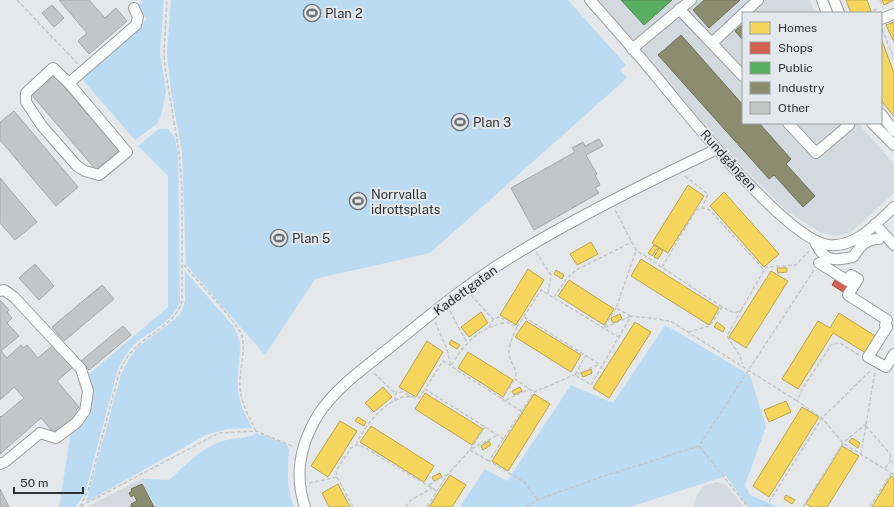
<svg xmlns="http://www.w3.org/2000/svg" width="894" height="507" font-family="'Public Sans',sans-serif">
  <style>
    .built { fill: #d2d9df }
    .green { fill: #bbdbf3 }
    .homes { fill: #f6d55c; stroke: #baa450 }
    .shops { fill: #d6604d; stroke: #a45245 }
    .public { fill: #5aae61; stroke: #4d8853 }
    .industry { fill: #8c8c6e; stroke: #70715c }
    .building { fill: #c3c6c7; stroke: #a5a8a9 }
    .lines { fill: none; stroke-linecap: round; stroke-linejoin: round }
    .minor-casing { stroke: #9c9ea0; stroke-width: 12 }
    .path { stroke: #c5c7c8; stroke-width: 1.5; stroke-dasharray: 4 2; stroke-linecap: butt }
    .minor { stroke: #fbfcfc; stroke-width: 10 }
    .labels { text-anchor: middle; stroke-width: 4; stroke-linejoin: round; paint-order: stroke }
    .poi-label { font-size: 13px; fill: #2f3133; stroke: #e3e8ec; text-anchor: start }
    .street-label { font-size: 13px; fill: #2f3133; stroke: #e3e8ec }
  </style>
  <rect width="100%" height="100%" fill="#e5e8ea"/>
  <path class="built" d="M594,0h216l5,13h-72v110h115l36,41v29l-44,40 -15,3 -16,-4 -31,-20 -75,-75z
    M141,479l15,28h-69z
    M717,482l9,3 18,22h-49l1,-10 7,-11z"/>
  <path class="green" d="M141,0h23l-4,53 6,38 -5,25 -4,8 -22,16 -54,-62 66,-59 -10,-13 5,-4z
    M171,0h397l58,65 -6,5 7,8 -197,175 -115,26 -50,76 -79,-90 -4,-113 -11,-60 -4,-39z
    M159,129h9l6,7 4,17 2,148c-6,21 -29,29 -44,42 -9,8 -14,18 -19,29l-32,122 -10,13h-16l12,-75 19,-16 2,-29 -3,-13 79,-67v-131l-30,-30z
    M185,271l49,56 6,15c0,22 -6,45 2,66 3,7 7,13 10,20l-25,1 -21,6 -120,67 35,-128 11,-20 6,-7 36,-27 7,-7 4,-12z
    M665,325l85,50 16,52 -21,58 5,10 28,12h-30l-22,-31 -96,31h-170l25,-38 22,12 64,-96 42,18z
    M256,433l13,4 18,8 2,5c-1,20 -3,37 5,57h-138l-15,-28 28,1c16,-14 33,-33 54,-39 11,-4 23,-1 33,-8z"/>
  <path class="homes" d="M846,0h21l4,11 -6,2h-14z
    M882,0h12l-10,5z
    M894,22v20l-8,-17z
    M881,38l13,35v43l-11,-13 -2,-5z
    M688,185l16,11 -36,57 -16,-10z
    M724,192l55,62 -15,13 -54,-61z
    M591,242l7,12 -21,11 -7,-11z
    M654,245l4,2 -6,9 -4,-3z
    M659,248l4,3 -5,8 -4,-2z
    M641,259l78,49 -10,17 -78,-49z
    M777,268h10v4l-9,1z
    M528,269l16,11 -28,45 -16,-10z
    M556,270l8,5 -2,4 -8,-5z
    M771,271l17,10 -42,67 -17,-11z
    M569,280l45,29 -10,16 -46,-29z
    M481,312l7,11 -19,14 -8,-10z
    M839,313l41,26 -11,16 -36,-22 -35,56 -16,-10 36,-58 12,7z
    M620,314l2,5 -9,4 -2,-5z
    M526,321l55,34 -10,17 -56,-35z
    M635,322l16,10 -42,66 -16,-10z
    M717,322l8,6 -2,4 -9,-5z
    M451,340l9,5 -3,4 -8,-5z
    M427,341l16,11 -27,45 -17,-10z
    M468,352l45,28 -10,17 -45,-29z
    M591,369l1,4 -9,4 -2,-4z
    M383,387l9,10 -18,15 -9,-9z
    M520,387l2,4 -8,4 -2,-4z
    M425,393l58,36 -11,16 -57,-36z
    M534,394l16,10 -42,67 -16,-10z
    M786,401l5,11 -22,10 -5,-12z
    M802,407l17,10 -50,80 -16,-11z
    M358,417l8,5 -2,4 -9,-5z
    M340,421l17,10 -29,46 -17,-11z
    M371,426l63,40 -10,16 -64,-40z
    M852,438l8,5 -2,5 -9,-6z
    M489,441l2,4 -8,5 -2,-4z
    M842,446l17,10 -32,51h-15l-6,-3z
    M440,473l2,4 -8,4 -2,-4z
    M450,475l16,10 -14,22h-23z
    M891,476l3,2v29h-22z
    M338,484l4,8 8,15h-21l-7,-14z
    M786,495l9,5 -3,4 -8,-5z"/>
  <path class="shops" d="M838,275l20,4 -10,16 -16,-10z"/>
  <path class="public" d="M621,0h51l-28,25z"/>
  <path class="industry" d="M704,0h36l-31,28 -16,-18z
    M743,24v16l-8,-9z
    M681,35l62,70v18h16l32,36 -5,5 29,32 -12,11 -29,-32 -5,4 -111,-124z
    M142,484l12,23h-24l2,-1 -1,-2 6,-3 -3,-6 -3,2 -2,-4 3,-2 -1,-2z"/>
  <path class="building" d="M59,0h30l16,18 11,-10 11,13 -38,33 -11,-13 9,-8z
    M52,5l12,13 -10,9 -12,-14z
    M54,75l65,76 -23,19 -65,-76z
    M14,111l64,76 -22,19 -56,-66v-18z
    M599,139l4,7 -17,9 11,19 -2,1 5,10 -5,3 4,5 -65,37 -23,-42 64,-36 -3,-4 11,-6 2,4z
    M0,178l37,44 -22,18 -15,-17z
    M35,264l19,22 -15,14 -20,-22z
    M102,285l12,14 -50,42 -12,-14z
    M0,300l9,10 -2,2 5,6 -5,5 12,13 -18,15 6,7 14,-13 2,3 4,-3 11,13 15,-13 20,22 -16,14 22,26 -3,3 3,3 -21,18 -1,-2 -4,3 -12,-14 -41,36v-38l1,1 23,-19 -10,-11 -14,13z
    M123,326l8,9 -42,35 -8,-9z
    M0,489l9,18h-9z"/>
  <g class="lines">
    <defs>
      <path id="minor" d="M590,0c24,27 47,53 69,80 29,35 129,161 170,165 26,3 47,-21 65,-38
        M822,0l5,13
        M834,0l5,13
        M679,9l64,67
        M744,13l14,-13
        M881,19l13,-5
        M712,43l31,-29
        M632,49l59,-49
        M69,83l58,69 -28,23 -14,-4 -8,-5 -35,-40 -16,-24v-9l27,-25 16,15 67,-58 2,-8 -4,-9
        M881,114l13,17
        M788,123l28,30 33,-28
        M872,123l22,22
        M875,224l19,21
        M815,242c10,20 17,19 38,15 7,-10 12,-18 26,-18
        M819,263l29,18 3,-6 7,4 -10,16 39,25 -2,5 2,2 -19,30 18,10 8,-13
        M0,291l4,-1 10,7 67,72 7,22 -3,20 -9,12 -20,15 -16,-5 -35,29 -5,2
        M305,507c-11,-32 -4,-64 13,-92 18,-28 49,-49 75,-70 38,-31 77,-63 118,-88 67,-41 136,-75 206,-108"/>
    </defs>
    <use href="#minor" class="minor-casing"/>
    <path class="path" d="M17,0l61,64
      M880,0l3,7
      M868,13l9,-4
      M882,29l12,30
      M685,176l23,18 -6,14
      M615,210l21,40 86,57
      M536,252l15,23 -3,19
      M184,265c12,15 53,56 58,71 4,16 -3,33 -2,49 0,17 9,32 16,46
      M662,267l34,-57 6,-2 8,2 54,60
      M471,295l22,24
      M554,297l13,-19 9,-8 56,-28
      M616,308l-12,20 27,-12
      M741,310l-14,26 13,20 2,8
      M450,311l17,32
      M631,316l-15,-8 20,-57
      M524,317l75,47
      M435,322l12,27 4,17c15,-25 27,-37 56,-44l10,5 24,-37 79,48
      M489,327l5,-9 6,-1 6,4
      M517,327c-4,9 -9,18 -8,28 2,9 9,15 6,24l19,13
      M688,332l22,-6 12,-19 13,6 6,-3 25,-43 30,-2 13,-14
      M586,355l-11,20 16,10 40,-69 28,3 13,3 125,79
      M859,355l-19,-12 -8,1 -28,42 -7,15 25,17 21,25 51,32
      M374,373l22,21
      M502,399l13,-20
      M506,400l23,-11
      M395,401v-6l2,-3h6l9,5
      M866,426l25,29
      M504,439l-79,-50 18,-28 78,50
      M356,445c8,-19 27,-42 47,-48 5,-1 11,0 16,1l6,-9
      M699,446l49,61
      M861,454l14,-82
      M891,455l-2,5 5,3
      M489,461l-19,-11 28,-15
      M885,468l5,-6
      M309,483l28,-6
      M429,485l17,-10
      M537,499l-13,-17 -35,-21 45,-69 66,-28
      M81,506l138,-73 37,-2 38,16
      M80,507l8,-16 31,-118c5,-10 9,-19 17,-26 16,-15 41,-25 46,-46v-111l-3,-38 -14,-84 -1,-16 3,-52
      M353,507l-16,-30 -1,-6 15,-23 5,-3 6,1 75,45
      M406,507l5,-7 21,-12
      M427,507l21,-33 22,-24 15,-23
      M526,507l11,-7 64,-23 98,-31 115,-176
      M766,507l56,-89 49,-48
      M803,507l40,-64 23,-19
      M870,507l21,-34"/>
    <use href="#minor" class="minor"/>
  </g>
  <defs>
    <symbol id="stadium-ring" viewBox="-11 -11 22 22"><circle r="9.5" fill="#e3e8ec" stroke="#6f7173" stroke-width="1.5"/><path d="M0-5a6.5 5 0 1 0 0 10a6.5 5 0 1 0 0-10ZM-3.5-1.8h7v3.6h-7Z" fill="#6f7173"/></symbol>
  </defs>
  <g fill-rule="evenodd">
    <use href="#stadium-ring" x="302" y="3" width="20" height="20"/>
    <use href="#stadium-ring" x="450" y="112" width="20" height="20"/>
    <use href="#stadium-ring" x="348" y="191" width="20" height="20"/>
    <use href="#stadium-ring" x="269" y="228" width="20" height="20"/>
  </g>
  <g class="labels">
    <g class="poi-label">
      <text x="325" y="18">Plan 2</text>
      <text x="473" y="127">Plan 3</text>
      <text x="371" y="199">Norrvalla<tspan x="371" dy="15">idrottsplats</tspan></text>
      <text x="292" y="243">Plan 5</text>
    </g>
    <g class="street-label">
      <text transform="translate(729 160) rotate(48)" y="5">Rundgången</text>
      <text transform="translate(465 290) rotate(-36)" y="5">Kadettgatan</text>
    </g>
  </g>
  <rect x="742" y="12" width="140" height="112" fill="#e3e8ec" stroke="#9b9fa2"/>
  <rect x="750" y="22" width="20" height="12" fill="#f6d55c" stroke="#9b9fa2"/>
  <text x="778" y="32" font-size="12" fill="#2f3133">Homes</text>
  <rect x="750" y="42" width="20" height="12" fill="#d6604d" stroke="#9b9fa2"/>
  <text x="778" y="52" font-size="12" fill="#2f3133">Shops</text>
  <rect x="750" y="62" width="20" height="12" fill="#5aae61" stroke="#9b9fa2"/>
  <text x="778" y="72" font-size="12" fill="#2f3133">Public</text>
  <rect x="750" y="82" width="20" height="12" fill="#8c8c6e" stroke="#9b9fa2"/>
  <text x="778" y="92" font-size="12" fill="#2f3133">Industry</text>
  <rect x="750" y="102" width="20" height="12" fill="#c3c6c7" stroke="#9b9fa2"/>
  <text x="778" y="112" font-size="12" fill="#2f3133">Other</text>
  <path d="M14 487v6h69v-6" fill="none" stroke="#2f3133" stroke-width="2"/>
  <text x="20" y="487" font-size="12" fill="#2f3133" stroke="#e3e8ec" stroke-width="3" paint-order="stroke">50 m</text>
</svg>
